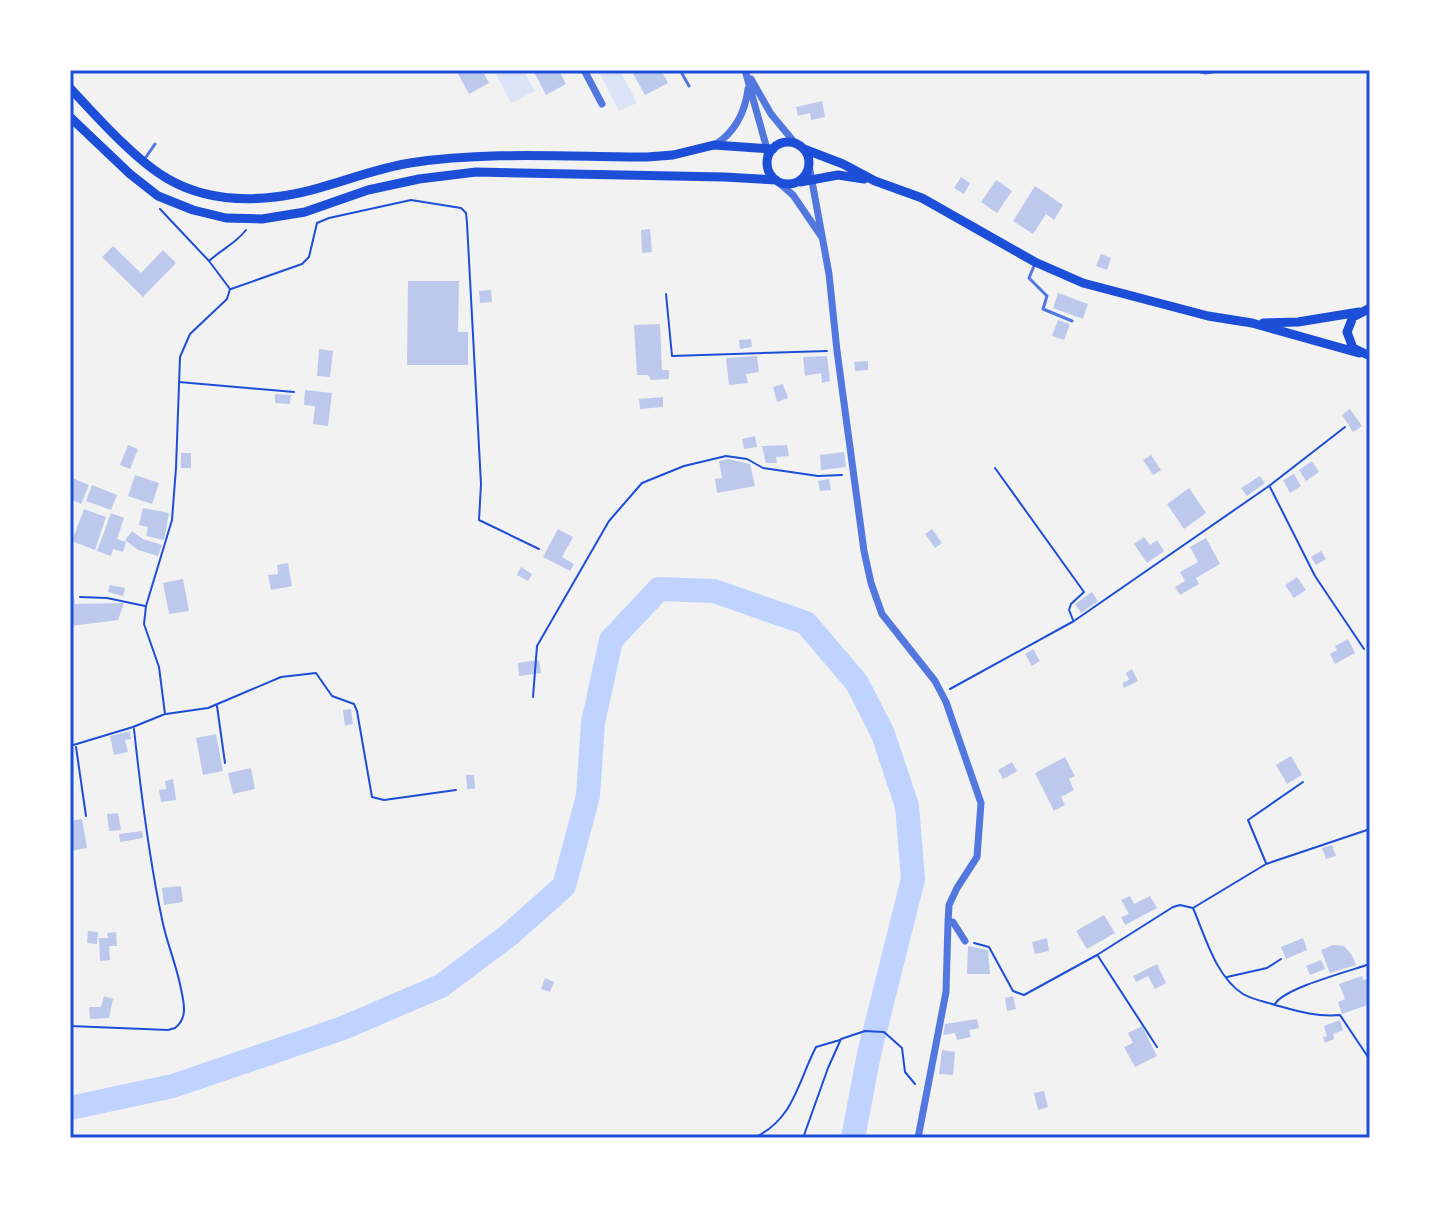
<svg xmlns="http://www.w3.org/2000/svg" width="1440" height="1208" font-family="'Nunito Sans',sans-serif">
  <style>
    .green { fill: #dbe4f7 }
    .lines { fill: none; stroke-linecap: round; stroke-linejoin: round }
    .river { stroke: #bfd3fe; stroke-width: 24 }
    .building { fill: #bdc9ec }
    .path { stroke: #1d4ed8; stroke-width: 2 }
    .service { stroke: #5277de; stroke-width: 3 }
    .minor { stroke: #5277de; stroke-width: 7 }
    .secondary { stroke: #1d4ed8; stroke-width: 9 }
    .neatline { fill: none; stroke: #1d4ed8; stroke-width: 3 }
  </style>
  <rect width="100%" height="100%" fill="#f2f2f2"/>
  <path class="green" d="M494,70h29l12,21 -24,12z
    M598,70h22l17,33 -18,8z"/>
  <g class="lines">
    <path class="river" d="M70,1108l103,-22 170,-58 98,-42 68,-51 55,-49 24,-90 5,-73 18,-83 48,-51 55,2 92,32 51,60 26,51 24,72 6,73 -44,175 -16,84"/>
  </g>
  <path class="building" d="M456,70h26l7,13 -20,11z
    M533,70h26l7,14 -20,11z
    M631,70h30l7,13 -23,12z
    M822,101l3,16 -14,3 -1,-7 -12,3 -2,-9z
    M961,177l9,6 -6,11 -10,-6z
    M996,180l16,11 -15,22 -16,-11z
    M1035,186l28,19 -9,15 -8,-6 -13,20 -20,-13z
    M650,229l2,23 -10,1 -1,-23z
    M113,246l28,27 22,-23 13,13 -33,34 -41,-40z
    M1101,254l10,4 -4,12 -11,-4z
    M408,281h51l-1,51h10v33h-61z
    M491,290l1,12 -12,1 -1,-12z
    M1058,293l30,11 -5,15 -30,-11z
    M1058,320l12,4 -6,16 -12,-4z
    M660,324l2,46h7v9l-18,1 -3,-5h-11l-3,-50z
    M751,339l1,8 -12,2 -1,-9z
    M319,349l14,2 -3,26 -13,-1z
    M757,356l2,16 -13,2 2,9 -19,2 -3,-27z
    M827,356l3,25 -8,2 -1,-10 -16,3 -2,-19z
    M868,361v9l-13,1 -1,-9z
    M783,384l5,14 -11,4 -4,-15z
    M305,390l27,3 -4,33 -15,-2 2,-18 -11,-1z
    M275,394l16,1 -1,9 -15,-1z
    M663,397v10l-23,2 -1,-10z
    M1350,409l12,17 -9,6 -11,-17z
    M755,436l2,11 -13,2 -2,-10z
    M128,445l10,4 -8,20 -10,-4z
    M787,445l2,11 -13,1 1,6h-11l-4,-17z
    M844,452l2,15 -25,3 -1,-15z
    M181,453h10v15h-10z
    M1151,455l10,15 -8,5 -10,-15z
    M728,459l22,5 5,22 -38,7 -2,-14 7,-1 -3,-17z
    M1312,461l7,11 -13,9 -7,-11z
    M1294,474l7,12 -11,7 -7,-13z
    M135,475l24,8 -7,21 -24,-8z
    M1260,476l5,7 -18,13 -6,-8z
    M70,477l19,8 -8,19 -11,-5z
    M829,479l2,11 -11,1 -2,-10z
    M92,485l25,10 -6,15 -25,-9z
    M1189,488l17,25 -22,16 -17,-25z
    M143,508l26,5 -5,27 -18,-4 2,-9 -9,-2z
    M84,509l22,8 -11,33 -23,-9z
    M111,513l13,5 -7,21 9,3 -3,10 -10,-3 -2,7 -14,-5z
    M558,529l15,8 -11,20 12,7 -4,7 -27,-14z
    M932,529l10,14 -7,5 -10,-14z
    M132,531l11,8 19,6 -4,11 -20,-6 -13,-10z
    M1144,537l6,8 7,-5 7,11 -17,12 -13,-19z
    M1206,538l14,26 -24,14 3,6 -19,11 -5,-8 10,-6 -5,-9 18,-10 -8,-15z
    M1321,551l5,8 -10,6 -5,-8z
    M288,563l4,23 -21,4 -3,-15 10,-1 -1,-9z
    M521,567l11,7 -4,7 -11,-6z
    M1297,577l9,13 -12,8 -9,-13z
    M183,579l6,32 -20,3 -6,-31z
    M110,585l15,3 -2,8 -15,-4z
    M1092,592l6,9 -17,12 -6,-9z
    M70,596h4l1,8 49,-1 -6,17 -48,6z
    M1348,639l7,14 -20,11 -5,-10 7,-4 -2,-4z
    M1033,649l7,12 -8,5 -7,-12z
    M539,660l2,13 -22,3 -1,-13z
    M1132,669l6,12 -14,7 -2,-5 7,-3 -3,-7z
    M351,709l2,15 -8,2 -2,-16z
    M130,731l1,8 -6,1 3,12 -14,3 -4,-19z
    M216,734l7,37 -20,4 -7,-37z
    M1291,756l11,19 -15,9 -11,-19z
    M1065,757l10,19 -6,3 5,11 -13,7 4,8 -11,6 -19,-38z
    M1012,762l5,9 -14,8 -5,-9z
    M251,768l4,21 -22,5 -5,-21z
    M466,775h8l1,14h-8z
    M173,779l3,21 -15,2 -2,-12 7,-1 -1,-8z
    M118,813l3,17 -12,1 -2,-17z
    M82,819l5,29 -17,3v-30z
    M142,831l1,7 -23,4 -1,-8z
    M1332,845l4,11 -10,3 -4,-11z
    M181,886l2,16 -19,3 -2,-17z
    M1130,896l4,8 16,-8 7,12 -32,17 -4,-8 8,-3 -8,-14z
    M1104,915l11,18 -28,16 -11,-18z
    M88,931l10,1 -1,12 -10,-1z
    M116,932l1,14h-8l1,14 -10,1 -1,-23h9l-1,-5z
    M1047,938l2,13 -14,3 -3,-12z
    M1303,938l4,12 -21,9 -5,-12z
    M1333,945l11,1 8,9 4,10 -26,8 -9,-23z
    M968,946l20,4 2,24h-23z
    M1321,960l4,9 -15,6 -4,-9z
    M1157,964l9,19 -11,6 -7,-13 -12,6 -3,-6z
    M1362,976l1,4 7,-2v26l-28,10 -4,-12 7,-3 -6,-15z
    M545,978l9,4 -4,10 -9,-3z
    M104,996l9,3 -4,19 -19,1 -1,-12h12z
    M1013,996l3,13 -9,2 -2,-13z
    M977,1019l2,9 -10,2 2,7 -14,3 -2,-7 -12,2 2,-11z
    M1340,1020l3,10 -10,4 1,5 -9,4 -2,-6 4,-1 -3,-10z
    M1142,1026l15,30 -22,11 -11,-20 9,-4 -5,-10z
    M942,1050l13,2 -2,23 -14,-1z
    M1044,1091l4,16 -10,3 -4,-17z"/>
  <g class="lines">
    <path class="path" d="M209,261c13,-12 26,-17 37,-31
      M231,289l71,-25 7,-7 8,-34 12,-5 82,-18 50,8 5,5 1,10 14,261 -2,36 60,29
      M666,294l6,62 155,-5
      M179,382l115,10
      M995,468l89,124 -13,12 -2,6 4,10
      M1270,487l45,89 49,73
      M80,597l27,1 38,8
      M950,689l124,-68 195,-135 76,-59
      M533,697l4,-51 72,-125 33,-38 42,-17 42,-10 21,3 16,9 55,8 24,-1
      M217,706l8,57
      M166,714l42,-6 73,-31 35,-4 16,23 22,8 3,7 15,86 12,3 72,-10
      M70,746l63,-19 32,-13 -6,-47 -15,-43 2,-18 26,-86 4,-52 4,-111 10,-23 37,-35 3,-10 -21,-28 -49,-52
      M76,747l10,69
      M1266,863l-18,-43 55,-38
      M1193,908l73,-44 104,-35
      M974,943l15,4 24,44 11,4 73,-40 76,-48 7,-2 13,3c12,28 23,69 50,86 10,6 24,8 36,12 21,6 39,11 61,9l30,45
      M1098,956l59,91
      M1227,977l40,-9 14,-9
      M1275,1004c9,-16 75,-33 95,-40
      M70,1026l98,4 7,-2c13,-10 9,-25 6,-39 -4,-22 -13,-43 -18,-65 -14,-65 -22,-130 -29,-195
      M754,1138c40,-19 43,-54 62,-91l24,-7
      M803,1138l25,-70 13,-29 24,-8 19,1 18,16 3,24 10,12"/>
    <path class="service" d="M680,70l9,16
      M1192,70l14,3 17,-3
      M144,160l11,-16
      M1034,266l-5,12 18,18 -4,13 29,12"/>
    <path class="minor" d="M584,70l18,34
      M745,70l22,79v10
      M751,79l20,35 24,29
      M715,145c20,-13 30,-32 33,-56
      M809,165l20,109 8,77 27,200 7,32 11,31 53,67 11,21 35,101 -4,54 -20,31 -8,17 -1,17h5l12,19
      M778,182l15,13 28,41
      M918,1138l28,-146 2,-70"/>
    <path class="secondary" d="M70,88c26,28 66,73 98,91 40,23 88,23 131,14 37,-8 73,-24 111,-30 78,-12 159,-6 237,-6l26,-2 41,-10 59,4
      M70,117l60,57 28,22 35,14 33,8 36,1 43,-7 63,-22 51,-11 57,-7 248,5 52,3
      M767 163a21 21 0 1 1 42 0a21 21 0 1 1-42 0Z
      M804,149l39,15 32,17 47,17 113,64 48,21 125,33 44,7 107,30
      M800,182l38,-7 26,4
      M1370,308l-17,9 -6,15 6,16 17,8
      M1263,323l35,-1 61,-10"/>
  </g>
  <rect width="1440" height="1208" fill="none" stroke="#ffffff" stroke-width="144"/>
  <rect x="72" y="72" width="1296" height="1064" class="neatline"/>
</svg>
